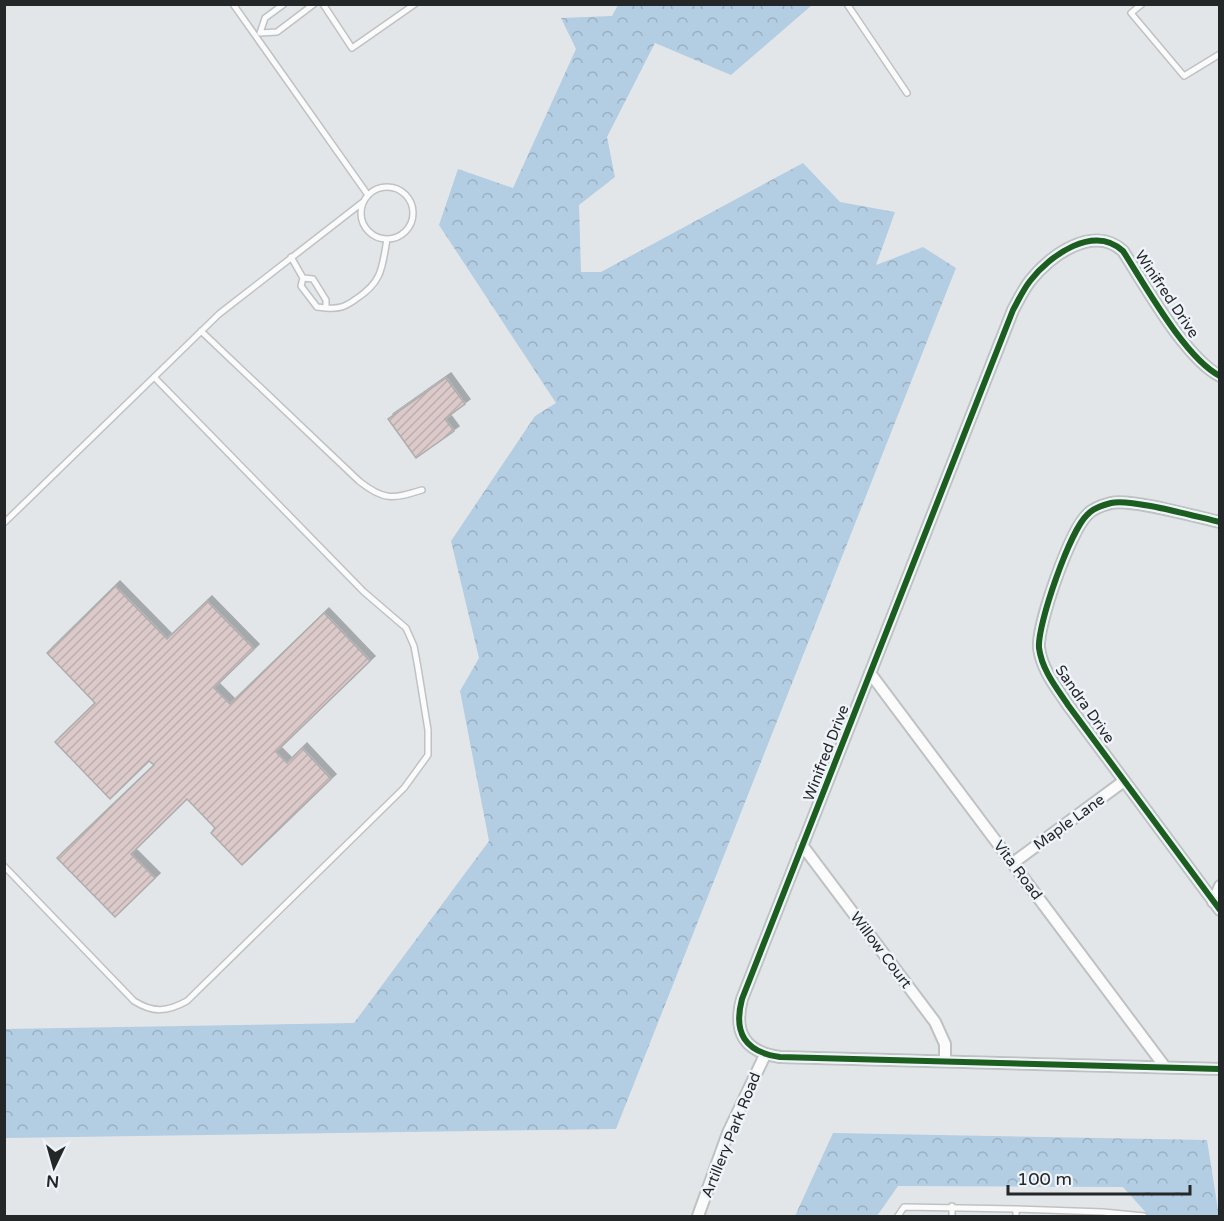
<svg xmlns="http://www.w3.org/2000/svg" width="1224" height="1221" font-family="'Varela Round',sans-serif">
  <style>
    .forest { fill: url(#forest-crowns) }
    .building { fill: url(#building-hatch); stroke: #adadae; stroke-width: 1.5; filter: url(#shadow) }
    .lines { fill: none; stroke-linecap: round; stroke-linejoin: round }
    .lane-casing { stroke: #bfc2c3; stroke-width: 8 }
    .street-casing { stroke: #bfc2c3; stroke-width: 14 }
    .lane { stroke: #fbfbfc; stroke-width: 5 }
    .street { stroke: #fbfbfc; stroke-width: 10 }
    .cycleway-casing { stroke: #eef4f9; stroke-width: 10 }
    .cycleway { stroke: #1b5e20; stroke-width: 6 }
    .labels { text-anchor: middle; stroke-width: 5; stroke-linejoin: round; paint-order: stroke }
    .street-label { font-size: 15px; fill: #242728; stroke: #eef4f9 }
  </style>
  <defs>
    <pattern id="forest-crowns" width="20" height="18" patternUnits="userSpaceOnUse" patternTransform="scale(1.5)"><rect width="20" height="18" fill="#b3cde2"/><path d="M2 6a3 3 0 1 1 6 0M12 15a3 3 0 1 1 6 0" fill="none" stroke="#9ab0c2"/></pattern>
    <pattern id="building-hatch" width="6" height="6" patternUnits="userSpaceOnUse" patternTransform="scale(1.5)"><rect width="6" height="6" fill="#dbcac9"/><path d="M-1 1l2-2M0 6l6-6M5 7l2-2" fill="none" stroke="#bcaead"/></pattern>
    <filter id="shadow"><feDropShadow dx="5" dy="-5" stdDeviation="0" flood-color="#0004"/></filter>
  </defs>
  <rect width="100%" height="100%" fill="#e3e6e9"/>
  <path class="forest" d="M618,5h194l-81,70 -76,-32 -48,94 8,40 -36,28 2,67h20l202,-109 37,39 55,10 -19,53 47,-18 33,21 -340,861 -611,9v-109l349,-6 135,-182 -29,-150 19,-33 -28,-117 84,-125 21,-13 -117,-178 19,-56 55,19 63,-139 -15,-31 51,-2z
    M833,1133l374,7 12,76h-70l-26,-29 -225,-1 -21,30h-82z"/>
  <path class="building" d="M446,378l19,26 -20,15 9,12 -38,27 -28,-39z
    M115,586l52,53 40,-38 47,48 -40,39 16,16 94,-91 46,48 -94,91 11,11 15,-15 29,31 -89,86 -31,-32 4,-5 -28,-29 -56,55 24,24 -40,39 -58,-59 97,-93 -5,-4 -39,38 -55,-57 40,-39 -48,-50z"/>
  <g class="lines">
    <defs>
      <path id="lane" d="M233,4l135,191
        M284,4l-19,14 -5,15 17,-1 37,-28
        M323,4l29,44 63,-44
        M847,4l60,89
        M1142,4l-11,9 53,63 36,-22
        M361 213a26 26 0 1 1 52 0a26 26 0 1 1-52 0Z
        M291,257l12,21 -2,8 16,21 9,1v-8l-13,-21 -10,-1
        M326,308c13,1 19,-1 30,-9 26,-17 26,-30 31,-60
        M201,331l158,150c25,20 34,18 63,9
        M4,523l215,-209 144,-112
        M4,866l130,135c19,12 33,11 53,0l217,-213 24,-33v-25l-10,-62 -4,-22 -8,-18 -42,-36 -210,-215
        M898,1216l6,-9 112,2
        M952,1216v-10
        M1016,1216v-7l87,3 41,4"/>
      <path id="street" d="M1220,376c-35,-18 -75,-91 -97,-125 -29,-27 -73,4 -93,30 -7,9 -12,20 -17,29l-271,689c-9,34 3,53 38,58l440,12
        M1220,522c-23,-5 -90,-24 -109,-19 -8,2 -19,6 -24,12 -17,16 -50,110 -48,133 3,22 17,39 29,57l152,205
        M870,673l295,394
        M802,845l133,177 10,22v17
        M1013,863l111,-82
        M1213,902l7,-16
        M698,1216l30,-83 37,-78"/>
    </defs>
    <use href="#lane" class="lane-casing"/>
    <use href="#street" class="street-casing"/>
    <use href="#lane" class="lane"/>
    <use href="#street" class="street"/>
    <defs>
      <path id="cycleway" d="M1220,376c-35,-18 -75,-91 -97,-125 -29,-27 -73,4 -93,30 -7,9 -12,20 -17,29l-271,689c-9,34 3,53 38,58l440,12
        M1220,522c-23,-5 -90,-24 -109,-19 -8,2 -19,6 -24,12 -17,16 -50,110 -48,133 3,22 17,39 29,57l152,205"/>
    </defs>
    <use href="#cycleway" class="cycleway-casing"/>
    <use href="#cycleway" class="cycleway"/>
  </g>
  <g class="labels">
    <g class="street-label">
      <text transform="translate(1167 294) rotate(56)" y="5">Winifred Drive</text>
      <text transform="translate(1085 704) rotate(55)" y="5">Sandra Drive</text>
      <text transform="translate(826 753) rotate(-69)" y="5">Winifred Drive</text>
      <text transform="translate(1069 822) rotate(-36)" y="5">Maple Lane</text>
      <text transform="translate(1018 870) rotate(53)" y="5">Vita Road</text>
      <text transform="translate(881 950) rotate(53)" y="5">Willow Court</text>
      <text transform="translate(731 1135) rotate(-68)" y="5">Artillery Park Road</text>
    </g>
  </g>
  <rect width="1224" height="1221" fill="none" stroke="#242728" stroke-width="12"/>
  <g transform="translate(54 1167) rotate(185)" stroke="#eef4f9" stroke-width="4.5" paint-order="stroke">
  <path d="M0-4.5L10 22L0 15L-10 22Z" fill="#242728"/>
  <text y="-9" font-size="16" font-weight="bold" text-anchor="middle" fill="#242728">N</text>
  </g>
  <path d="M1008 1185v9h182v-9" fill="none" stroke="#242728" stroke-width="3"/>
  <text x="1017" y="1185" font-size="18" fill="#242728" stroke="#eef4f9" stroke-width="4.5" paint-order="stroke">100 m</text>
</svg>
